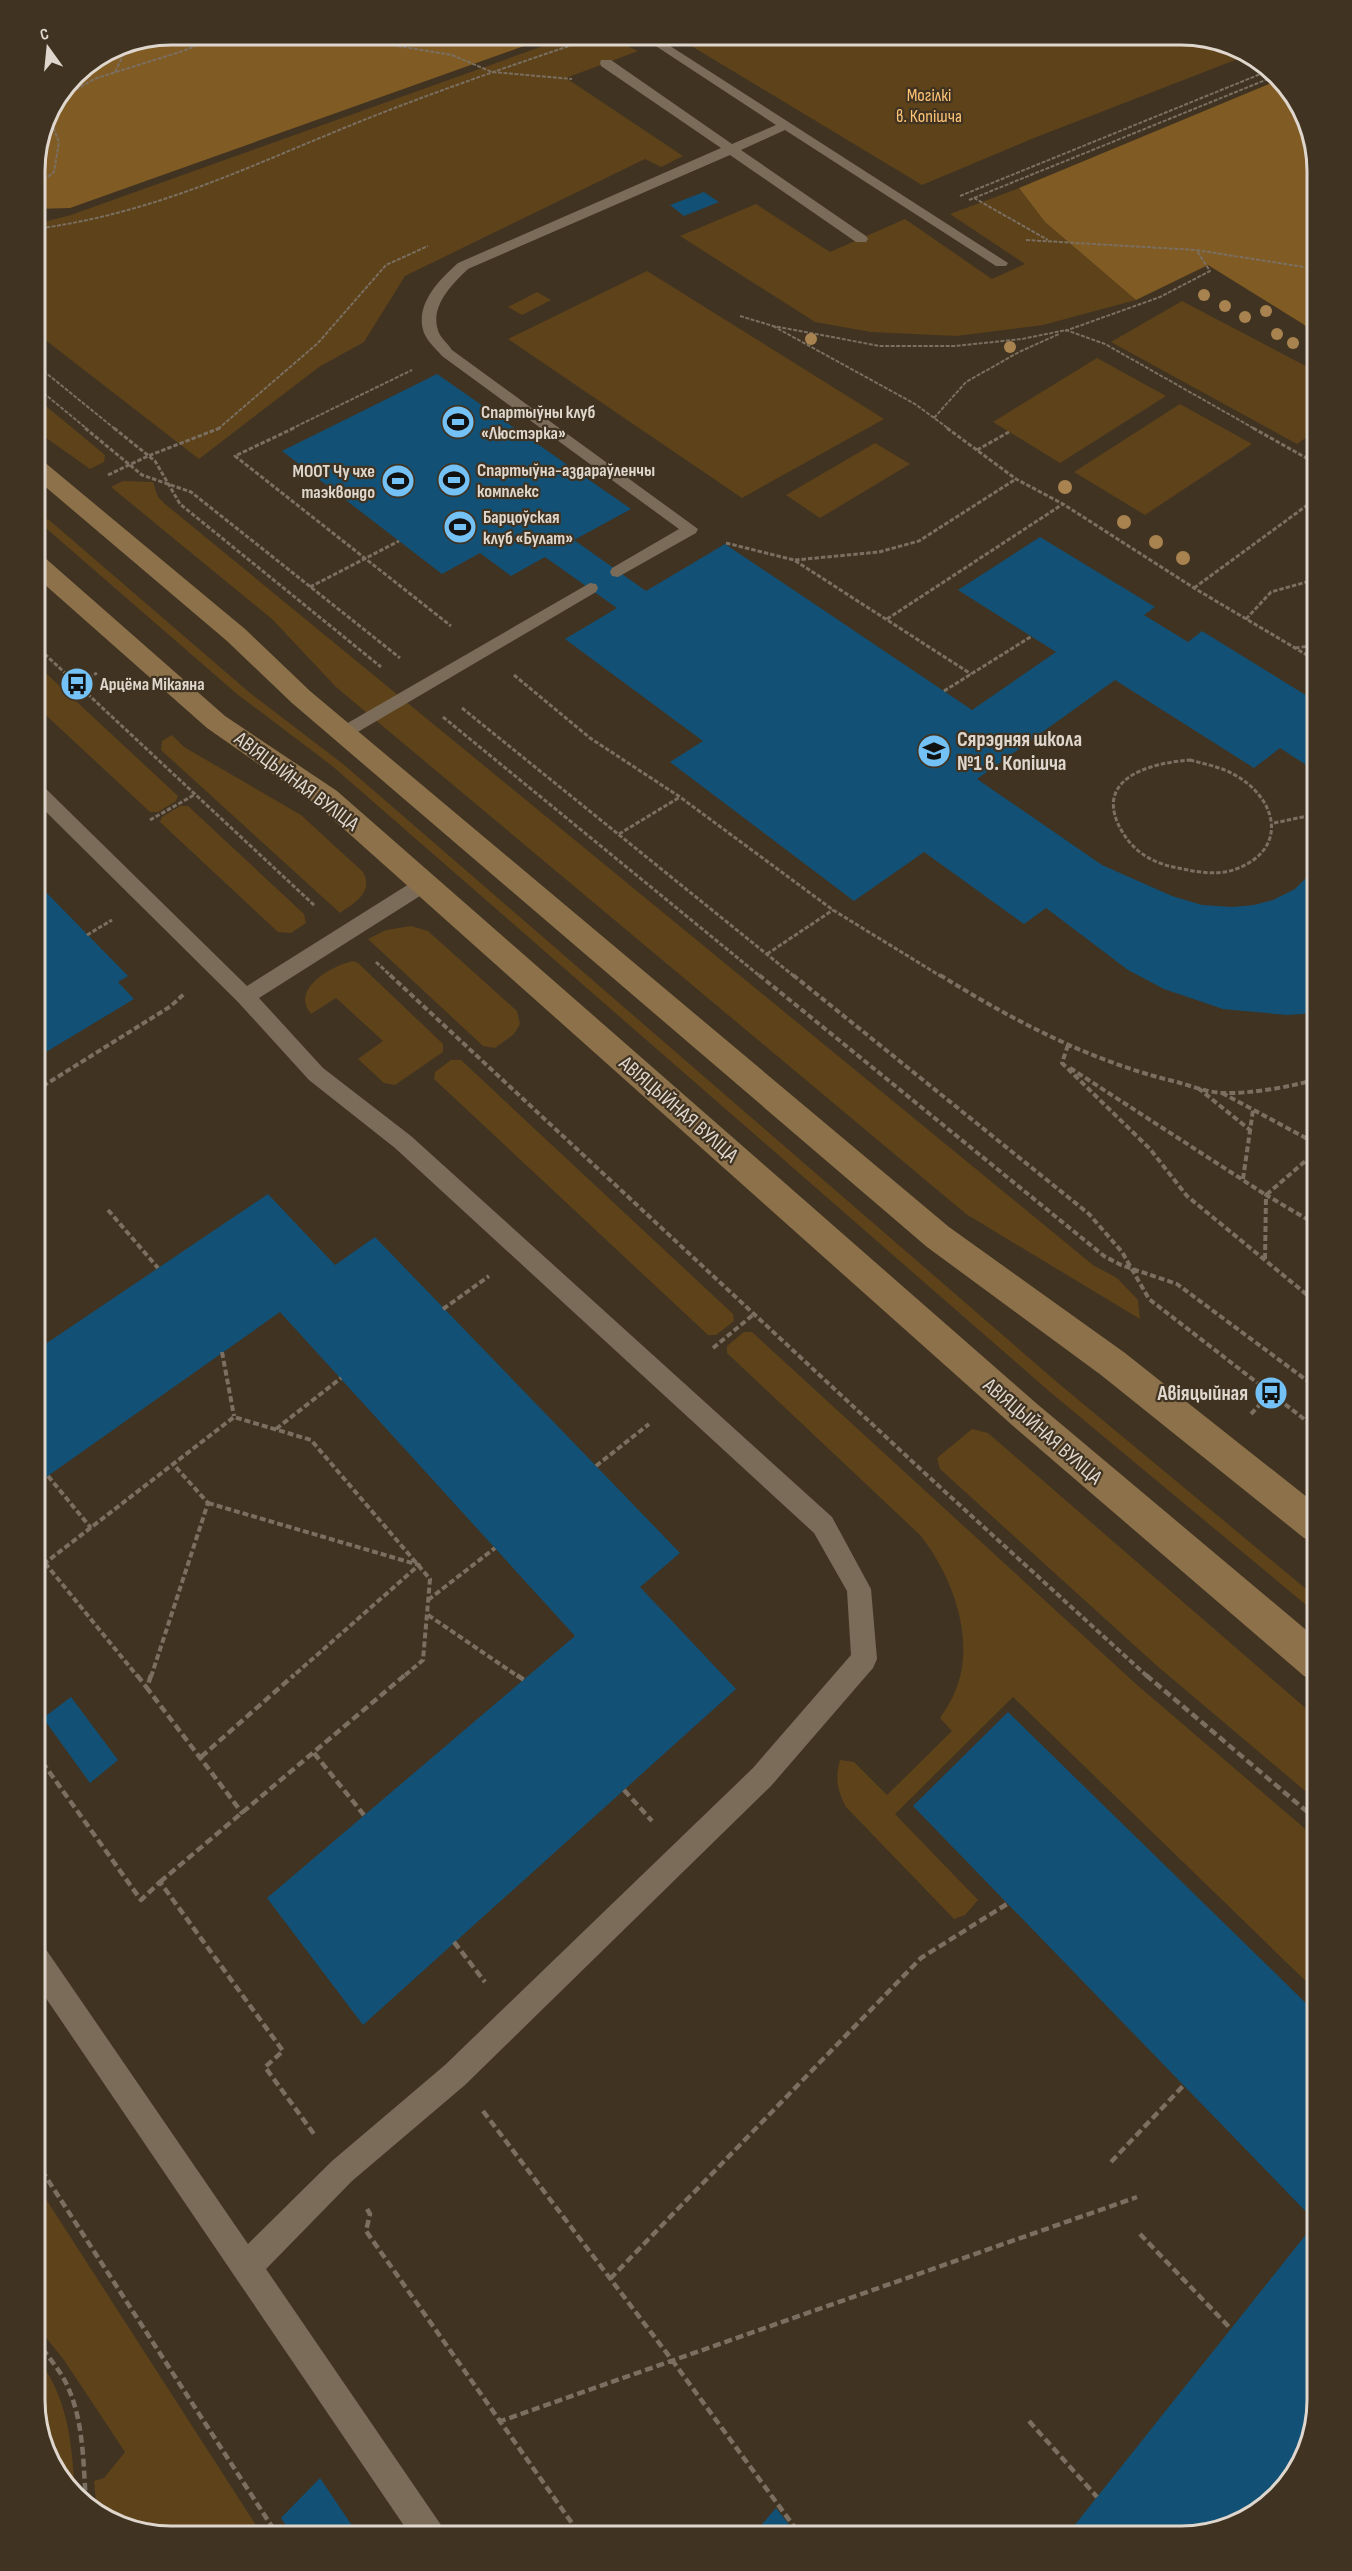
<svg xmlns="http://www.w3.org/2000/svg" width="1352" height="2571" font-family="'Sofia Sans Condensed',sans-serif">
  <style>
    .green { fill: #5d421a }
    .forest { fill: #805b24 }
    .building { fill: #125175 }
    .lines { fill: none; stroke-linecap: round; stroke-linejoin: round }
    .path-far3 { stroke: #7a6f60; stroke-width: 2; stroke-dasharray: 4 1.5; stroke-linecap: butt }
    .path-far2 { stroke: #7a6f60; stroke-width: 3; stroke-dasharray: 4.5 2; stroke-linecap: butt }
    .path-far1 { stroke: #7a6f60; stroke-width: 4; stroke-dasharray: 6 3; stroke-linecap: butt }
    .path { stroke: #7a6f60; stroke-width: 4.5; stroke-dasharray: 8 4; stroke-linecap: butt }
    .service { fill: #7b6c5a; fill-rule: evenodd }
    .secondary { fill: #8c714a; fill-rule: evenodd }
    .tree { fill: #a88350 }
    .labels { text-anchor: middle; stroke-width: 4.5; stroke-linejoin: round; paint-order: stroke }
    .far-park-label { font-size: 18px; fill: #fec476; stroke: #403322 }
    .far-poi-label { font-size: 18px; font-weight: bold; fill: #dfd7cd; stroke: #403322; text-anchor: start }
    .poi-label { font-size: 21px; font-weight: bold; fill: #dfd7cd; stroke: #403322; text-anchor: start }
    .street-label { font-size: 21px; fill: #dfd7cd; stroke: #403322 }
    .rim { fill: none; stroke: #dfd7cd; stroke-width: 3 }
  </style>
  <rect width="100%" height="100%" fill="#403322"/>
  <path class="green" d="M574,35h31l33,16 -72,27 117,78 -22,11 -16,-8 -240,117 -41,66 -45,25 -120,92 -164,-127v-108l36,-9z
    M673,35h517l58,20 -214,83 -112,47z
    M1019,188l26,34 91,78 -93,25 -87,11 -85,-4 -56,-10 -135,-86 76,-32 74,48 75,-33 87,60 33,-15 -75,-50z
    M647,271l237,148 -142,79 -234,-159z
    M537,292l14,8 -29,15 -14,-8z
    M1182,301l135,71v58l-20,14 -186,-102z
    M1097,358l69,38 -106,67 -67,-41z
    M35,397l70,58 -1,7 -14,7 -55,-39z
    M1180,404l72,40 -107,71 -71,-43z
    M875,443l35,21 -90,54 -34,-23z
    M123,481l30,1 5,15 7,7 928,761 24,13 21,22 2,19 -174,-105 -630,-527 -64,-68 -161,-132z
    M48,519l202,174 93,71 715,619 259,215v16l-267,-222 -719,-627 -94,-71 -197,-171z
    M35,663l143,133 -2,5 -18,11h-8l-115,-107z
    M172,735l12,12 117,68 62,57c11,20 -8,31 -23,41l-179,-163 1,-9z
    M180,806h8l116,108 2,9 -15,10 -13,-1 -118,-110 2,-5z
    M411,926l17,5 89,80 3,13 -6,10 -19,14 -12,-2 -115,-107 18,-9z
    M353,961l5,2 85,81v8l-48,33 -11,-2 -26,-24 25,-18 -47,-43 -25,16c-21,-25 20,-48 42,-53z
    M451,1060h10l272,254 1,7 -18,14h-8l-274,-256 1,-7z
    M744,1332h8l384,352 181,155v153l-304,-295 -118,117 83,86 -13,15 -11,4 -108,-112c-9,-17 -11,-29 -6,-47l14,2 33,33 65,-64 -12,-13c6,-9 12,-18 16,-29 20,-50 -4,-114 -36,-154l-193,-182v-7z
    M972,1429l16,4 329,285v83l-161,-136 -216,-196 -3,-11z
    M35,2182l228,354h-100l-66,-22 -3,-33 10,-3 21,-26 -61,-92 -29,-36z
    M35,2355c33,41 36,84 40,134l-30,-37 -10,-52z"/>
  <path class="forest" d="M171,35h384l-485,173 -35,1v-46l10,-44 30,-45 44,-29z
    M1276,81l31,38 10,52v165l-14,-12 -95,-59 -72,35 -91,-78 -26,-34z"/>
  <path class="building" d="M704,192l15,10 -35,14 -14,-11z
    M437,374l194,135 -57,31 72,51 79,-47 247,166 84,-58 -98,-62 82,-53 115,70 -11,8 44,27 14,-11 115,71v70l-37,-24 -26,20 -139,-88 -138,99 125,86 70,31 30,9 30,2 22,-2 19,-5 22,-11 15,-15 7,-13v152l-30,2 -64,-6 -59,-20 -36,-19 -82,-62 -22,16 -100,-72 -70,49 -184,-139 33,-21 -138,-102 52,-31 -72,-51 -34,19 -31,-23 -38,21 -160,-123z
    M35,881l93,95 -10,6 16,17 -88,53 -11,-13z
    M268,1194l67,71 40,-28 305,316 -40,34 96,102 -373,336 -96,-127 308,-262 -295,-324 -245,173v-134z
    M71,1697l47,63 -28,23 -47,-65z
    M1008,1712l309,302v386l-22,75 -62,51 -52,11 -115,-1 250,-314 -403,-416z
    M320,2478l39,58h-66l-12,-18z
    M776,2508l18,23 -5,5h-37z"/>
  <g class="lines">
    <path class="path-far3" d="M168,35l28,4 15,-2
      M344,35l11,4 97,16 40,17 80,7
      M115,72l14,-29
      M57,101l37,-22 89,-28 39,-16
      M35,187l19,-15 5,-30 -11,-28
      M960,196l308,-125
      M974,198l74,42
      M969,200l304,-123
      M35,229c115,-15 204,-58 309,-101 76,-31 154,-58 231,-84
      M1026,240l170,10 121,19
      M740,316l33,10 107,20h75l67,-7 44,-9 39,14 150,85
      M773,326l142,78 34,25
      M1065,331l95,-34 50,-26 -13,-20
      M35,364l80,65
      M35,386l52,43
      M934,418l32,-36 53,-30 40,-18
      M218,429l100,-86 68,-78 42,-19
      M291,429l121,-59"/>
    <path class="path-far2" d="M85,428l57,47 49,17 209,166
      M114,428l41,33 25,43 201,163
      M294,428l-59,28 216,170
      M947,428l69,51 47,25 131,84 123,73
      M1253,428l64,36
      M977,450l32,-18
      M108,475l40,-19 72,-28
      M726,543l68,17 177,114
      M795,560l84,-8 40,-11 97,-62
      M310,587l89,-46
      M1194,588l123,-90
      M887,619l176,-115
      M1246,619l25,-27 46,-13
      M35,645l280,261
      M1295,648l22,-3
      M514,675l76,63 90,59 153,113 109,67
      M77,684l20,-11
      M944,691l88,-55
      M462,708l333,269
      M443,717l318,260
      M1190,760c14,4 31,7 43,14 44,23 57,75 3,95 -18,7 -39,3 -58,-1 -23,-4 -43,-15 -55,-35 -33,-54 26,-70 67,-73z
      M150,820l44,-25
      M1274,823l43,-9
      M619,834l61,-37
      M87,935l25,-15
      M767,954l66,-44
      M376,962l16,15"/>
    <path class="path-far1" d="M390,975l540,503 218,199
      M759,975l345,281 17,9 56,19 140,104
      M793,975l296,239 33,38 27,47 168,130
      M940,975c74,46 152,87 237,107 14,4 30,10 45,11 27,1 69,-6 95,-14
      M1068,1045l-6,18 88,86 37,47 130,107
      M1070,1068l196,127 51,-44
      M1198,1088l52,42
      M35,1091l136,-85 14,-13
      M1222,1093l95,51
      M1243,1179l10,-69
      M108,1210l50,58
      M1265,1259l1,-64 51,30
      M443,1309l46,-33
      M713,1348l41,-34
      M222,1352l12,64
      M1251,1414l20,-21
      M276,1429l65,-51
      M596,1466l53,-42
      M48,1476l43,52
      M208,1503l211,62 -127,112
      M45,1563l93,114
      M35,1568l10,-5 189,-146 77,23 119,139 -7,81 -20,17
      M428,1600l67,-52
      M428,1615l91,62
      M151,1677l57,-174 -35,-39"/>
    <path class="path" d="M137,1675l10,13
      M151,1675l-4,13 96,126
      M517,1675l7,5
      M1146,1675l171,145
      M35,1752l106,148 19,-18 123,169 -18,16 49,67
      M314,1753l50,62
      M201,1757l93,-82
      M624,1790l28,31
      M160,1882l245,-207
      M454,1942l31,40
      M483,2111l189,249 129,176
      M35,2160l243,376
      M1111,2162l72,-76
      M367,2209l3,5 -4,17 215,305
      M1140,2234l91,95
      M610,2279l311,-321 86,-54
      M35,2339c10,14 22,27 30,42 19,37 18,81 21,121
      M1029,2421l68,76
      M498,2422l639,-225"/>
    <path class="service" d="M639,35h14l355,228 -2,3h-10l-211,-136 -44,20 125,86 2,3 -2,3h-10l-126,-87 -262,114c-17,16 -41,40 -28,66 3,5 9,10 12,15l246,179 -2,4 -78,44 -6,-1 -2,-4 2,-4 67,-39 -237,-173c-6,-7 -14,-14 -18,-23 -10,-28 15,-53 34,-70l263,-115 -120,-82 -1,-3 1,-3h10l121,84 44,-19z
      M590,583l6,1 2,4 -2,4 -245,144 -6,2 -6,-2 -3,-4 3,-4z
      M35,783l7,2 205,201 170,-107 7,-2 7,2 3,5 -3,5 -172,109 64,70 88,68 421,381 39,72 6,70 -4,9 -102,118 -306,299 -113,96 -86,88 175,256 5,11h-35l-376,-554v-38l10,4 203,296 84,-83 113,-96 308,-297 98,-113 -4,-64 -33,-58 -419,-385 -86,-68 -71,-78 -203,-201z"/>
    <path class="secondary" d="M35,459l8,2 202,168 65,62 639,536 176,126 192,152v37l-13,-4 -203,-163 -174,-128 -635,-544 -65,-62 -192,-163z
      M35,555l9,2 181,159 112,75 699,612 281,236v42l-13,-5 -292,-251 -695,-620 -110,-77 -172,-152z"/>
  </g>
  <g class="tree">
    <circle cx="1204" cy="295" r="6"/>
    <circle cx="1225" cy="306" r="6"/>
    <circle cx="1266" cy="311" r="6"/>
    <circle cx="1245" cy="317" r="6"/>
    <circle cx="1277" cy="334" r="6"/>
    <circle cx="811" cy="339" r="6"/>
    <circle cx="1293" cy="343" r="6"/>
    <circle cx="1010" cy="347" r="6"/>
    <circle cx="1065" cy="487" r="7"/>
    <circle cx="1124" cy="522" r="7"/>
    <circle cx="1156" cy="542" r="7"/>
    <circle cx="1183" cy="558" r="7"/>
  </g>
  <defs>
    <symbol id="stadium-disc" viewBox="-11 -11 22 22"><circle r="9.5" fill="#73c1f5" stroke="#403322"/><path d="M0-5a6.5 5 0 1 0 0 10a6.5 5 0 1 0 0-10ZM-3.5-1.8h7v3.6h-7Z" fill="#111"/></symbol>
    <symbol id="bus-disc" viewBox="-11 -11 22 22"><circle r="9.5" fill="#73c1f5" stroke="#403322"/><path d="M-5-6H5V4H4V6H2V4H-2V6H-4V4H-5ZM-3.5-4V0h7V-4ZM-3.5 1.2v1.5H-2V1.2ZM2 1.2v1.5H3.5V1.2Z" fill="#111"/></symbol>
    <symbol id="school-disc" viewBox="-11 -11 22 22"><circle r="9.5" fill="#73c1f5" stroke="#403322"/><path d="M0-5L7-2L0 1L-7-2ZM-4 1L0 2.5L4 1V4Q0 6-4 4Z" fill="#111"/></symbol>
  </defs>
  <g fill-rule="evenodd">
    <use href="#stadium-disc" x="439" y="403" width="38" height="38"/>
    <use href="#stadium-disc" x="435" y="461" width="38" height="38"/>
    <use href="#stadium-disc" x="379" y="462" width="38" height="38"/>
    <use href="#stadium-disc" x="441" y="508" width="38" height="38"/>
    <use href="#bus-disc" x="58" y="665" width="38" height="38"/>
    <use href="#school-disc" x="915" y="732" width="38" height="38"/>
    <use href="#bus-disc" x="1252" y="1374" width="38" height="38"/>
  </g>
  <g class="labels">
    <g class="far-park-label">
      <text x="929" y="101">Могілкі<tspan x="929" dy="21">в. Копішча</tspan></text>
    </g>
    <g class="far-poi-label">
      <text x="481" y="418">Cпартыўны клуб<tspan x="481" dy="21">«Люстэрка»</tspan></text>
      <text x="477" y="476">Спартыўна-аздараўленчы<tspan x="477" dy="21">комплекс</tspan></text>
      <text x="375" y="477" text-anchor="end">МООТ Чу чхе<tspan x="375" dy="21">таэквондо</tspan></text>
      <text x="483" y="523">Барцоўская<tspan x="483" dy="21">клуб «Булат»</tspan></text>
      <text x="100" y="690">Арцёма Мікаяна</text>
    </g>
    <g class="poi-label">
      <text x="957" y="746">Сярэдняя школа<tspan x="957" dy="24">№1 в. Копішча</tspan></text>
      <text x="1248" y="1400" text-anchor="end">Авіяцыйная</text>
    </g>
    <g class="street-label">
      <text transform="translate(297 781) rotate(37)" y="7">АВІЯЦЫЙНАЯ ВУЛІЦА</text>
      <text transform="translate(679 1109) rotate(41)" y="7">АВІЯЦЫЙНАЯ ВУЛІЦА</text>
      <text transform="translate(1043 1431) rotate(41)" y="7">АВІЯЦЫЙНАЯ ВУЛІЦА</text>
    </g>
  </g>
  <path d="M0 0H1352V2571H0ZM171 45H1181A126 126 0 0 1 1307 171V2400A126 126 0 0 1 1181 2526H171A126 126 0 0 1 45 2400V171A126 126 0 0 1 171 45Z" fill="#403322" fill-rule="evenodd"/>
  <path class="rim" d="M171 45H1181A126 126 0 0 1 1307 171V2400A126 126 0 0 1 1181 2526H171A126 126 0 0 1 45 2400V171A126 126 0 0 1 171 45Z"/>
  <g transform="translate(48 48) rotate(345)" stroke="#403322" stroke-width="4.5" paint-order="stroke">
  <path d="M0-4.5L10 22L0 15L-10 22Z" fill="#dfd7cd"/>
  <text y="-9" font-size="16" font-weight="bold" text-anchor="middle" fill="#dfd7cd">С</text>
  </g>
</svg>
